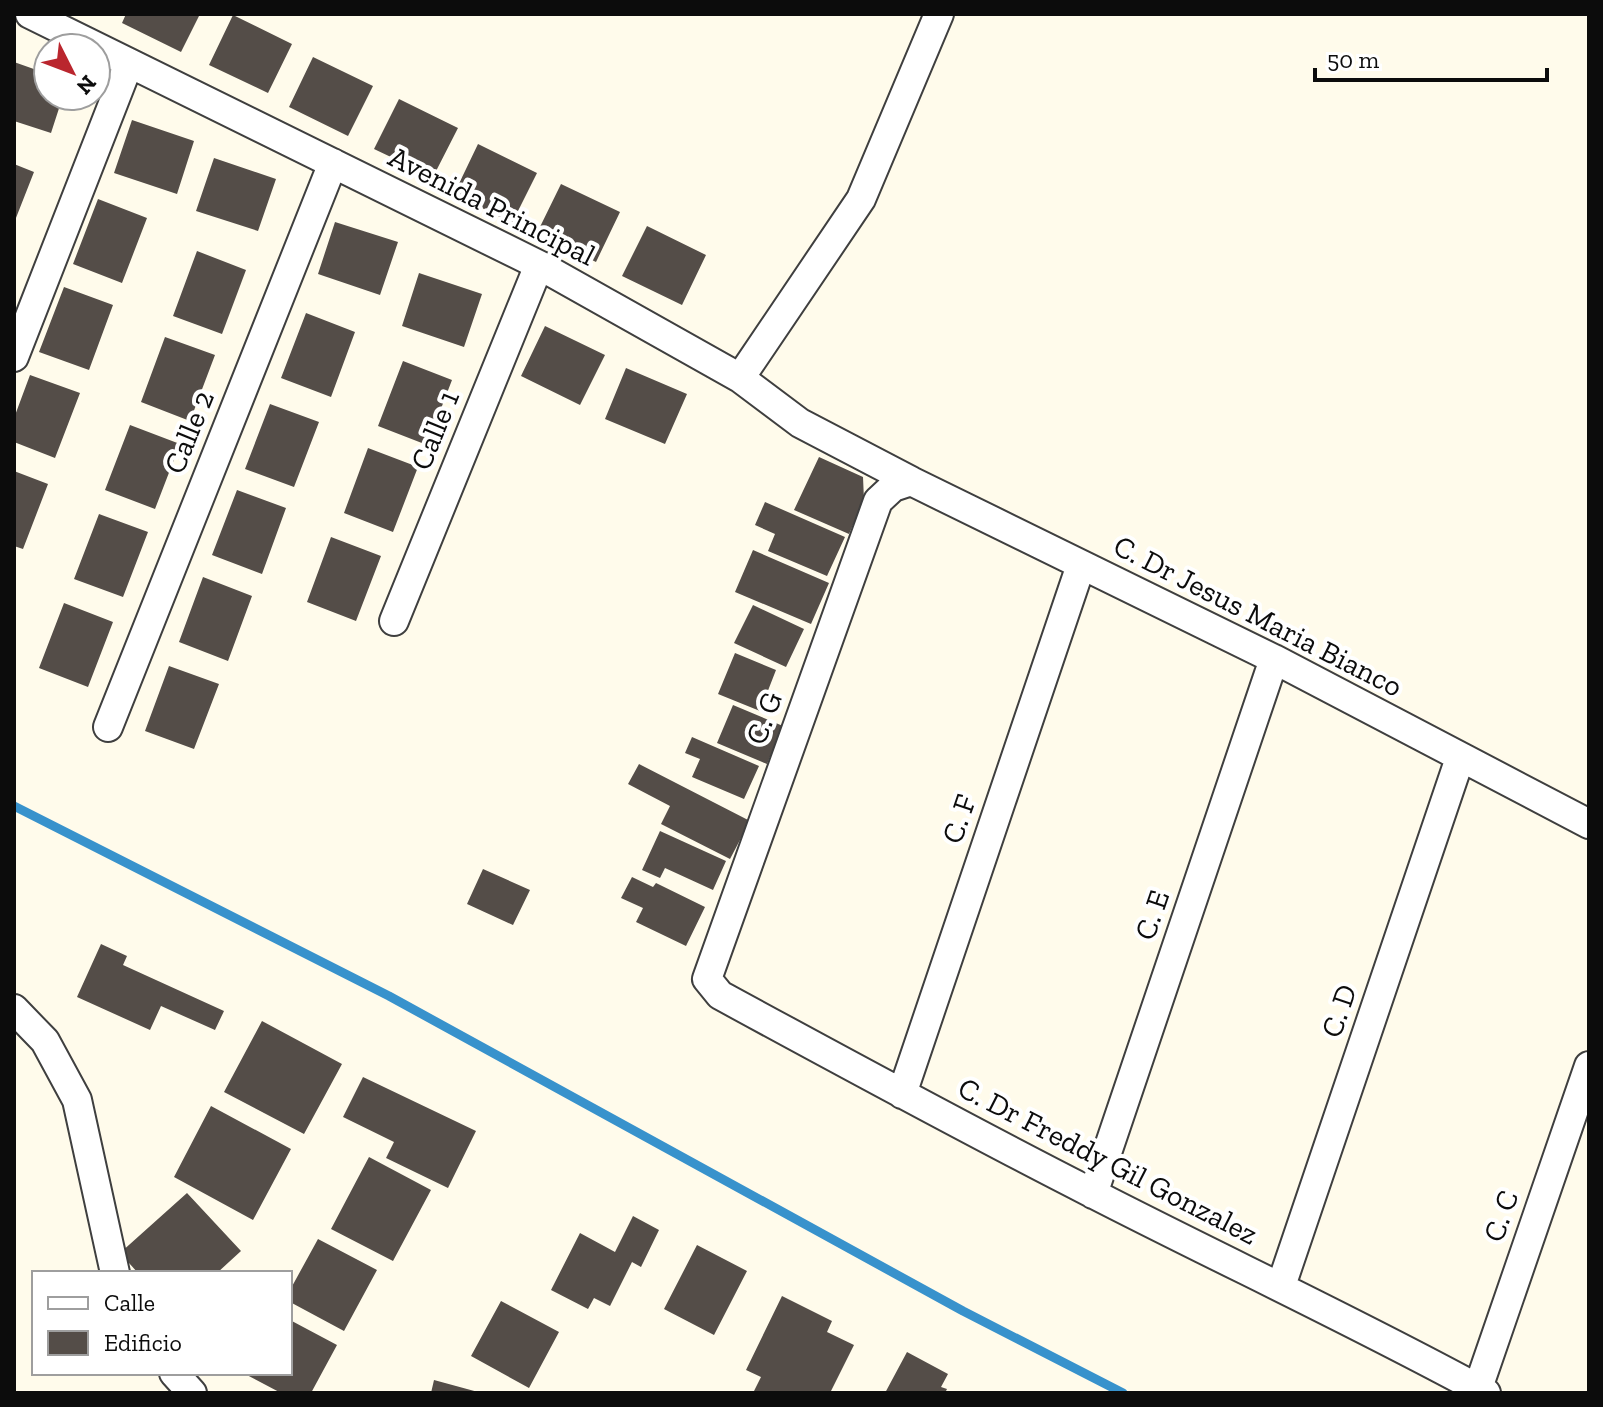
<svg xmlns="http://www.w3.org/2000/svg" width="1603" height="1407" font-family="'Zilla Slab',serif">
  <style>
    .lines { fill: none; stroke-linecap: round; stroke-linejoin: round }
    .stream { stroke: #3892cc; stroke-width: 9 }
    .building { fill: #544d48 }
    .minor-casing { stroke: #3f3f3f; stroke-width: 32 }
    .minor { stroke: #fff; stroke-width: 28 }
    .labels { text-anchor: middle; stroke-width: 8; stroke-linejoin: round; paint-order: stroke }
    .street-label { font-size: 30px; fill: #0c0c0c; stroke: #fff }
  </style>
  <rect width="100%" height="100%" fill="#fffbeb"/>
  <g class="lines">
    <path class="stream" d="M14,806l375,190 574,315 160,82"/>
  </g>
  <path class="building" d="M126,14h74l-19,38 -59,-29z
    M233,15l59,29 -24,49 -59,-28z
    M313,57l60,29 -25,50 -59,-29z
    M14,62l34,12v22h15l-12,37 -37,-12z
    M399,99l59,29 -25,49 -59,-28z
    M132,120l62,21 -17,53 -63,-21z
    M478,144l59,29 -25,50 -58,-29z
    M214,158l62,21 -18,52 -62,-20z
    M14,164l20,8 -20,51z
    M561,184l59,28 -24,50 -59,-29z
    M98,199l49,19 -25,65 -49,-19z
    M335,222l63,20 -18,53 -62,-21z
    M647,226l59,29 -24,50 -60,-29z
    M197,251l49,19 -24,64 -49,-18z
    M419,273l63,21 -18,53 -62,-21z
    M64,287l49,18 -24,65 -50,-18z
    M306,313l49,19 -24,65 -50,-19z
    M545,326l60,29 -25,50 -59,-29z
    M165,337l50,18 -25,66 -49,-19z
    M403,361l49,19 -25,65 -49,-19z
    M626,368l61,26 -22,50 -60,-25z
    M30,375l50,18 -25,65 -41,-16v-24z
    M270,404l49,18 -25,65 -49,-18z
    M130,425l50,19 -25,65 -50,-19z
    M368,448l50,19 -25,65 -49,-19z
    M819,457l44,20 1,23 -15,34 -55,-24z
    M14,471l34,13 -25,65 -9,-3z
    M237,490l49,18 -24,66 -50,-19z
    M765,502l80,35 -18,39 -59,-25 7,-17 -20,-9z
    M99,514l49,18 -25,65 -49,-18z
    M331,537l50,19 -25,65 -49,-19z
    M753,550l76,33 -18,41 -76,-32z
    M203,577l49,19 -24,65 -49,-19z
    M64,603l49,19 -25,65 -49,-19z
    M753,605l51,24 -18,38 -52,-24z
    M735,653l41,17 -16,41 -42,-17z
    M169,666l50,18 -25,65 -49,-18z
    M733,705l50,21 -16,38 -50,-21z
    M692,737l67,29 -15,33 -52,-22 8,-18 -15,-6z
    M639,764l111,57 -20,38 -69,-35 9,-18 -42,-22z
    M660,831l66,30 -13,29 -48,-22 -5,10 -18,-8z
    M483,869l47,21 -17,35 -46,-21z
    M632,877l21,10 3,-4 49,24 -19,39 -50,-24 7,-14 -22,-10z
    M101,944l26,12 -4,9 101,46 -9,19 -54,-24 -11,24 -73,-33z
    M262,1021l80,43 -38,70 -80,-42z
    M363,1077l113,54 -28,57 -62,-30 8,-16 -51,-25z
    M211,1106l80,43 -38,71 -79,-43z
    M369,1157l62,33 -38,71 -62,-32z
    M187,1193l54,58 -24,22h-79l-18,-20z
    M633,1216l26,14 -18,37 -9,-5 -22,44 -16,-8 -6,11 -37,-19 29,-57 35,19z
    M318,1239l59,31 -33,61 -54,-29v-12z
    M697,1245l50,26 -33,64 -50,-26z
    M782,1296l50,25 -5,11 27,13 -24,48h-77l8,-16 -15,-7z
    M501,1301l58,31 -30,56 -58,-32z
    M290,1320l47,25 -26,48h-30l-38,-20h47z
    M907,1352l41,22 -7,13 6,2 -2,4h-60z
    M434,1380l44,12v1h-47z"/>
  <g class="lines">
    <defs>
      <path id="minor" d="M30,14l509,251 201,113 60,45 111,58
        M14,357l115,-294
        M740,378l121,-179 78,-185
        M394,621l145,-356
        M108,727l225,-564
        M14,1009l31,32 32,59 38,173
        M902,1094l179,-529
        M1093,1194l181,-535
        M1281,1286l179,-528
        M174,1373l18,20
        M1478,1388l111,-322
        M1486,1393c-130,-71 -264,-133 -396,-201 -124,-63 -247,-130 -370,-197l-13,-16 171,-478 15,-14 18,-6 363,178 315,165"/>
    </defs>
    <use href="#minor" class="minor-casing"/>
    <use href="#minor" class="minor"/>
  </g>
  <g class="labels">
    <g class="street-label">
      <text transform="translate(492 206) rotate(27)" y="10">Avenida Principal</text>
      <text transform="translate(435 430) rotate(-68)" y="10">Calle 1</text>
      <text transform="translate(189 432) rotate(-68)" y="10">Calle 2</text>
      <text transform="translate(1258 616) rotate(27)" y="10">C. Dr Jesus Maria Bianco</text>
      <text transform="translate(764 718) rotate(-70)" y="10">C. G</text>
      <text transform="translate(959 819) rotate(-71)" y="10">C. F</text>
      <text transform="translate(1152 915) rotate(-71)" y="10">C. E</text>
      <text transform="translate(1339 1011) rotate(-71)" y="10">C. D</text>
      <text transform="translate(1108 1161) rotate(27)" y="10">C. Dr Freddy Gil Gonzalez</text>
      <text transform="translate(1501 1216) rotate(-71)" y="10">C. C</text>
    </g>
  </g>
  <rect width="1603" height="1407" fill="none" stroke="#0c0c0c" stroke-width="32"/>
  <rect x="32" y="1271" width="260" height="104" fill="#ffffff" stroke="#9e9e9e" stroke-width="2"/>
  <rect x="48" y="1297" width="40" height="12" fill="#ffffff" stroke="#9e9e9e" stroke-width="2"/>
  <text x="104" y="1311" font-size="24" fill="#0c0c0c">Calle</text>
  <rect x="48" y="1331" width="40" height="24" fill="#544d48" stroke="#9e9e9e" stroke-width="2"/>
  <text x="104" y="1351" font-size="24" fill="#0c0c0c">Edificio</text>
  <g transform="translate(72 72) rotate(132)"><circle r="38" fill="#ffffff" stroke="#9e9e9e" stroke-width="2"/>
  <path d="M0-6L14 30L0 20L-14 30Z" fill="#ba262e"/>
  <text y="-12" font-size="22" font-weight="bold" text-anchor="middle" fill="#0c0c0c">N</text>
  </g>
  <path d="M1315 68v12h232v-12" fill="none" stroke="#0c0c0c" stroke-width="4"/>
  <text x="1327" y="68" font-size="24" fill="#0c0c0c" stroke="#ffffff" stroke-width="6" paint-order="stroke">50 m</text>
</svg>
